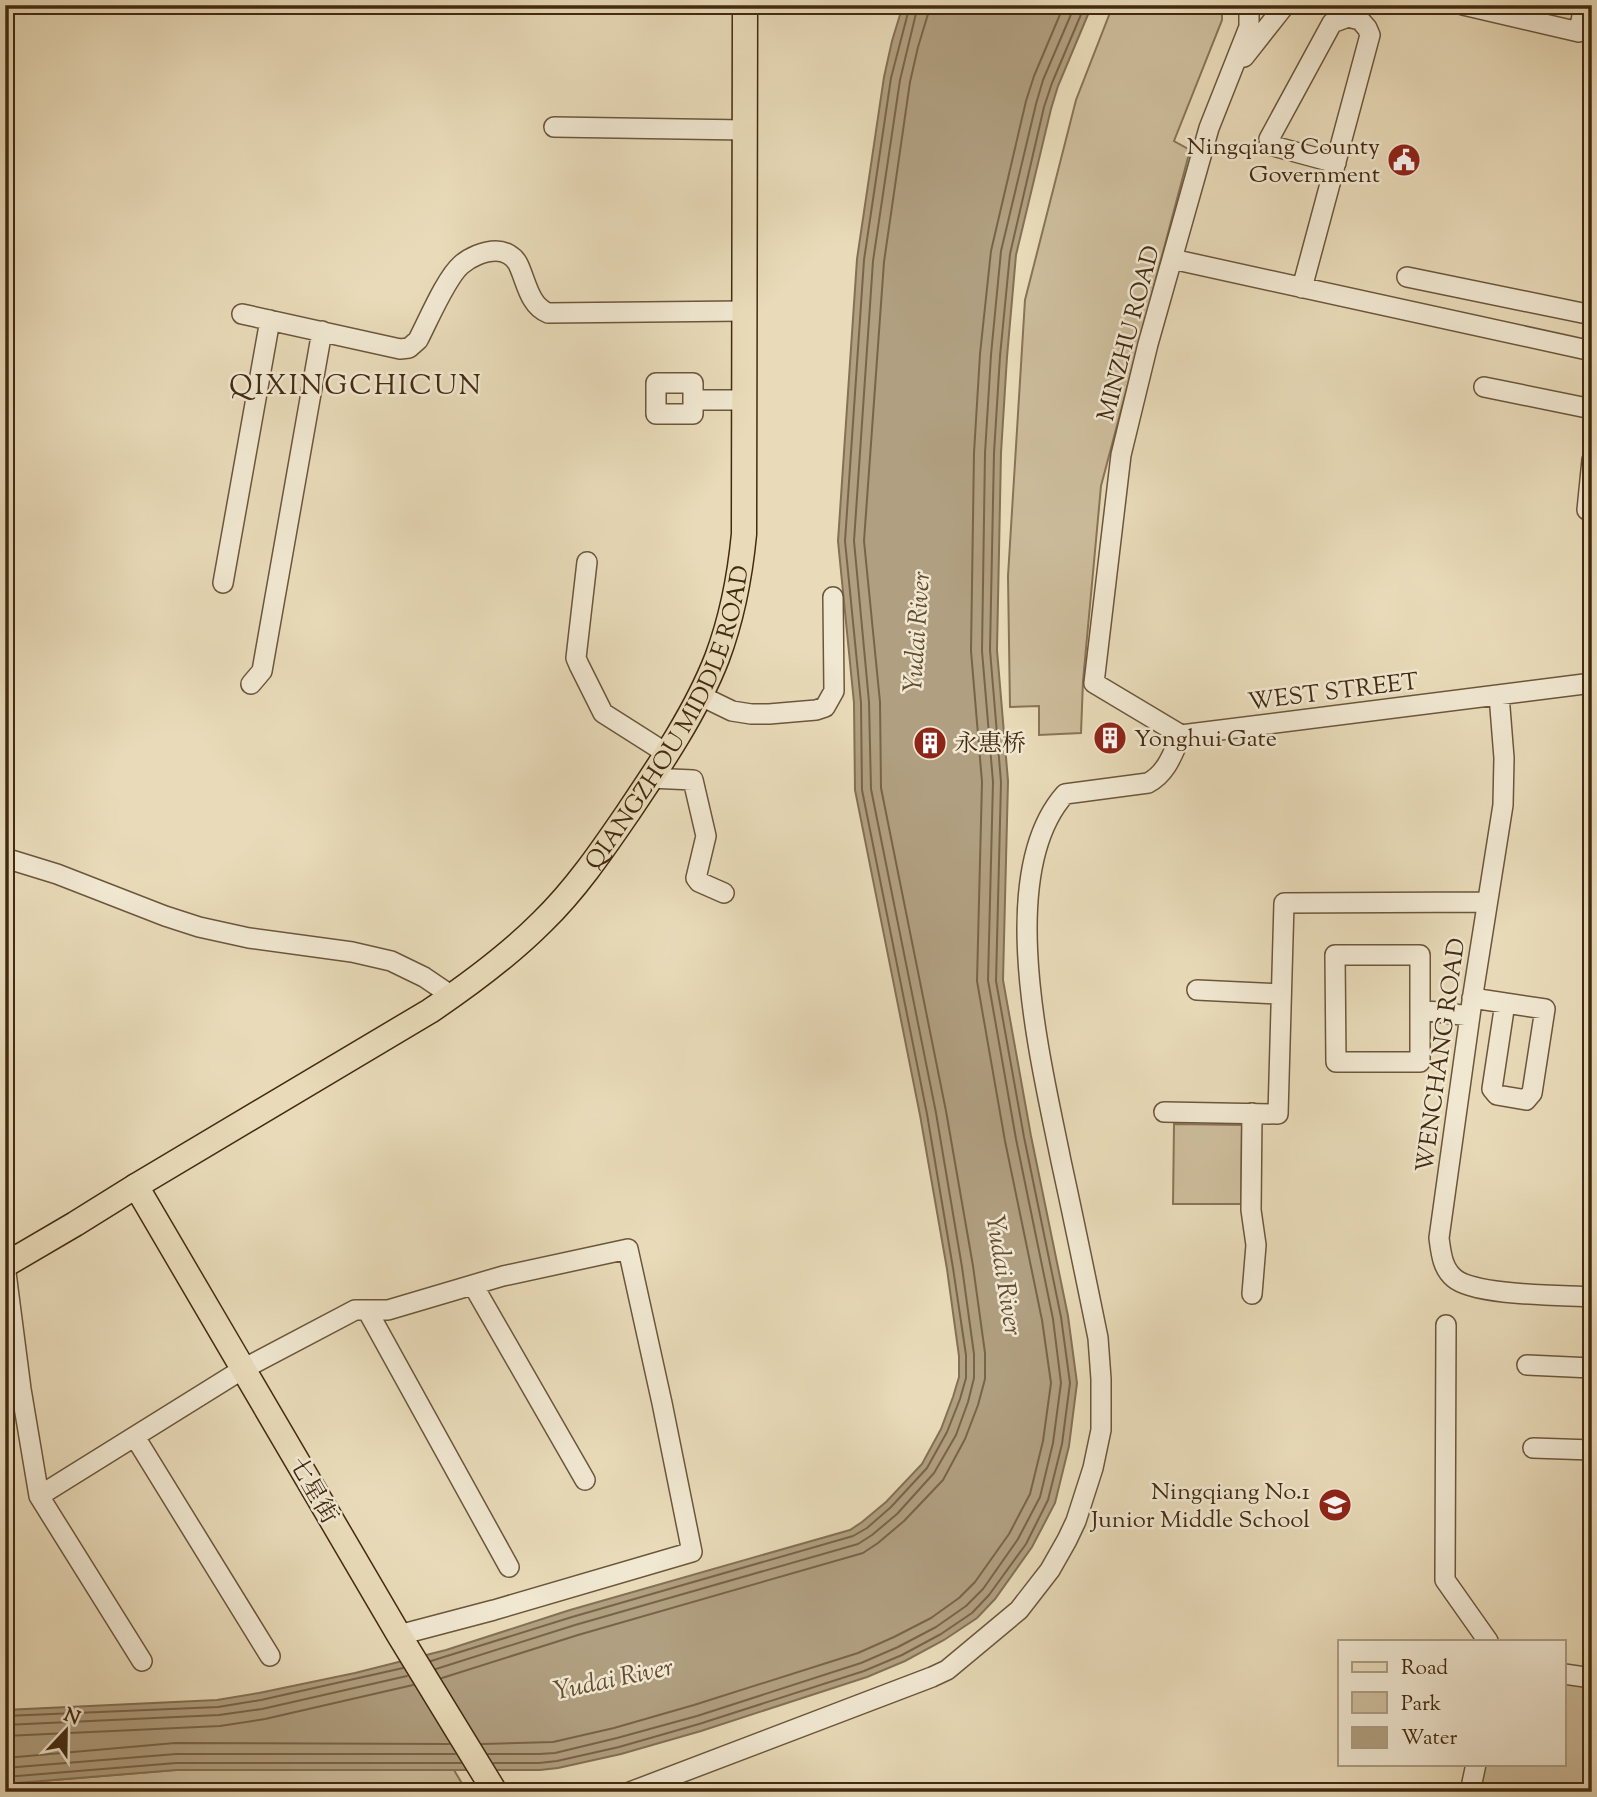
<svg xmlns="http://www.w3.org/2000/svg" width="1597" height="1797" font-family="'Sorts Mill Goudy','Noto Serif SC',serif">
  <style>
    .green { fill: #cdbd9c; stroke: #887456; stroke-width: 2 }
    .water { fill: #b09f80; stroke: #847054; stroke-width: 2 }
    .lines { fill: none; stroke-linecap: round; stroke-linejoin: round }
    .shore { stroke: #796448; stroke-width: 2 }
    .minor-casing { stroke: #6c563b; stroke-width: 22 }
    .major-casing { stroke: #422a11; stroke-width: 27 }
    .minor { stroke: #f1e8d2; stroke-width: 19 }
    .major { stroke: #e9dbb9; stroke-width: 24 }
    .labels { text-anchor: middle; stroke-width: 5; stroke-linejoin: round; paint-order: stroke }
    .poi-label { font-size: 24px; fill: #422a11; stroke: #f1e8d2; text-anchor: end }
    .street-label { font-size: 24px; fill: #422a11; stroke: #f1e8d2 }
    .water-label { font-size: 26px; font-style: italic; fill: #634d32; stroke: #f1e8d2 }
    .quarter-label { font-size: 28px; letter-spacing: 2px; fill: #422a11; stroke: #f1e8d2 }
  </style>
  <rect width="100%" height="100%" fill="#e9dbb9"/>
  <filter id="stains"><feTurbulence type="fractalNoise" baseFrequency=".00286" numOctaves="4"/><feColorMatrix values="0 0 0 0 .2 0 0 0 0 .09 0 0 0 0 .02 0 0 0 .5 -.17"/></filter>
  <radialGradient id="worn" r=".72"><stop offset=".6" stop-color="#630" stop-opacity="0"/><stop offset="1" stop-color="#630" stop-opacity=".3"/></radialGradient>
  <path class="green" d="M1113,5h109v15l-48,121 16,9 -89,336 -18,195 -2,52 -42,2v-29l-29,1 -2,-131 17,-276 51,-200z
    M1174,1124l68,1 -1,79h-68z
    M1564,1682l28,5v105l-114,-1 6,-27h80z
    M176,1770h278l13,22h-462v-8z"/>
  <path class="water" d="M903,5h189l-34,81 -7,23 -35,146 -9,102 -6,96 -4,197 11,131 -5,199 28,156 37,180 9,67 -8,63 -14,57 -23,44 -37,52 -18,19 -33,22 -39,21 -38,16 -166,54 -80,23 -63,14 -18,2h-364l-171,14v-74l212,-10 42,-7 96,-20 91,-23 124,-40 280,-80 12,-8 24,-20 36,-38 19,-35 12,-32 6,-20v-21l-12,-87 -27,-154 -65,-325 -1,-87 -16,-162 19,-282 27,-182 8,-36z"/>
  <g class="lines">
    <path class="shore" d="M431,1661l141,-44 281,-81 14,-8 24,-21 36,-39 20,-36 13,-33 6,-21v-23l-13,-87 -26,-154 -65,-324 -1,-87 -16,-162 19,-281 27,-182 19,-73
      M436,1669l139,-44 283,-81 14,-9 25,-21 37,-41 22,-38 12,-33 6,-24v-24l-12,-87 -26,-154 -65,-324 -2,-87 -15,-161 19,-280 27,-181 18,-75
      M442,1678l136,-43 285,-82 15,-10 26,-22 39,-41 22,-41 13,-34 7,-26v-26l-12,-87 -27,-155 -65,-323 -1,-86 -16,-161 20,-279 26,-180 8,-35 10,-33 1,-9
      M5,1716l213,-9 43,-7 142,-32
      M5,1725l214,-10 43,-6 145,-33
      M5,1736l215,-10 45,-7 148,-34
      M482,1744l71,-2 61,-14 80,-23 164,-52 36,-16 37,-19 28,-20 16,-16 34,-48 21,-40 13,-53 8,-58 -9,-63 -37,-179 -28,-160 5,-199 -11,-131 3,-198 6,-99 11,-103 35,-150 8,-25 30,-71
      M488,1754h51l16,-1 62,-15 80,-22 164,-53 37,-16 38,-20 30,-21 17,-17 35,-50 22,-42 13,-54 8,-60 -8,-64 -37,-180 -28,-159 5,-198 -11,-131 3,-198 6,-98 10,-104 35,-147 7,-24 32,-75
      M5,1758l170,-15 274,1
      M494,1763h45l18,-2 62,-14 80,-23 165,-53 38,-16 39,-21 31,-21 17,-18 37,-51 22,-44 14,-56 8,-61 -9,-66 -37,-180 -28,-156 5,-199 -11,-132 4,-197 6,-97 10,-102 34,-147 8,-24 33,-78
      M5,1768l171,-14h279
      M5,1777l171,-14h285"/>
    <defs>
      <path id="minor" d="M1249,5v22l-40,101 -61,216 -27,111 -27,228 87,52 411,-52
        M1463,5l116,27 5,-27
        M1244,57l41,-52
        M554,127l191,3
        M1172,259l420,92
        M1407,277l185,38
        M1302,288l68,-253 -3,-7 -7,-8 -12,-3 -16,6 -63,116 4,7 63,17
        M242,314l158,35 9,-1 9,-8c10,-19 28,-62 43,-75 9,-8 23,-14 35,-14 9,0 18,5 22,13 8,16 11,42 30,49l196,-2
        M656,383h37v31h-37z
        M1484,387l108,22
        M693,400h51
        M1592,460l-5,50h5
        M587,562l-11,96 3,7 24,48 63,40
        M223,583l47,-263
        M251,684l11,-13 60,-340
        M699,695l33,16 19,3h18l47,-4 9,-3 9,-16 -1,-94
        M1499,695l5,63 -1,47 -30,189 -34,244c2,14 3,30 15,40 21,18 107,17 138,19
        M650,778l43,2 13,56 -10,42 3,4 25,11
        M5,858l52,16 108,42 34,11 50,11 103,14 39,9 33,16 28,19
        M1335,955h85v107h-84z
        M1197,990l83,4
        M1472,998l73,11 -13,84 -6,7 -29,-5 -5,-6 13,-86
        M1420,1010l50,6
        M1164,1112l114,2 6,-211 203,-1
        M1252,1113l-1,97 5,35 -4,49
        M5,1265l16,124 18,107 103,165
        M473,1285l112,195
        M367,1310l142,257
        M1446,1325l-1,255 43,61
        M1527,1365l65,3
        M135,1437l135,219
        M1533,1448l59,2
        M39,1496l204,-127 112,-59h33l115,-34 125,-27 34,154 30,149 -198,58 -95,25
        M1564,1674l28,4
        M630,1792l302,-115 15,-7 72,-60 31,-40 17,-30 9,-19 17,-53 8,-38v-51l-3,-41c-12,-59 -24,-118 -37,-177 -19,-96 -68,-286 4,-367l83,-11c19,-10 25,-30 33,-48
        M1470,1792l6,-28"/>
      <g id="major">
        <path d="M136,1186l263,449 96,157"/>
        <path id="s1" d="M5,1265l70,-41 61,-38 294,-175c40,-27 78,-55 112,-89 33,-32 59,-70 85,-108 33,-49 69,-102 90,-156 15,-40 23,-82 27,-124l1,-529"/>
      </g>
    </defs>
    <use href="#minor" class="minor-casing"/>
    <use href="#major" class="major-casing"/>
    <use href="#minor" class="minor"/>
    <use href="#major" class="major"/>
  </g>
  <defs>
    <symbol id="civic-disc" viewBox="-11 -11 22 22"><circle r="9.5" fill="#8f2418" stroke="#f1e8d2"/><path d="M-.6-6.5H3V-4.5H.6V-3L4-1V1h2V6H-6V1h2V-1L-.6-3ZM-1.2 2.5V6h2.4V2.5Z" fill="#fff"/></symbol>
    <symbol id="building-disc" viewBox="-11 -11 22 22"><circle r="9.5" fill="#8f2418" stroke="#f1e8d2"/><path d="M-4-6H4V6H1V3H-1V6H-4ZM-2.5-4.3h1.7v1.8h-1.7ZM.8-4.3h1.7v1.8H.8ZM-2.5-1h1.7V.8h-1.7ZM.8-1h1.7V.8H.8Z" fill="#fff"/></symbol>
    <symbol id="school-disc" viewBox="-11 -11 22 22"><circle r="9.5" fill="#8f2418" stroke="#f1e8d2"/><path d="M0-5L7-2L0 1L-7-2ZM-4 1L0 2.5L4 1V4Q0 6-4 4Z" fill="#fff"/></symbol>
  </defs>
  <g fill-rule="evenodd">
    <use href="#civic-disc" x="1385" y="141" width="38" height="38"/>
    <use href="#building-disc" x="1091" y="719" width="38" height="38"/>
    <use href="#building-disc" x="911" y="724" width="38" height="38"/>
    <use href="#school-disc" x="1316" y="1486" width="38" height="38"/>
  </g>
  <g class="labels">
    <g class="poi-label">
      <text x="1380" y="154">Ningqiang County<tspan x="1380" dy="28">Government</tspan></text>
      <text x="1134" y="746" text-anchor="start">Yonghui Gate</text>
      <text x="954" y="751" text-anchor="start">永惠桥</text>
      <text x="1310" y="1499">Ningqiang No.1<tspan x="1310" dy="28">Junior Middle School</tspan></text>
    </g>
    <g class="street-label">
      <text transform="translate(1128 333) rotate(-75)" y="8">MINZHU ROAD</text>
      <text transform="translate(1333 691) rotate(-7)" y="8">WEST STREET</text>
      <text dy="8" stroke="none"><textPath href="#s1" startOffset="882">QIANGZHOU MIDDLE ROAD</textPath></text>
      <text transform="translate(1440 1055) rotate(-82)" y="8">WENCHANG ROAD</text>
      <text transform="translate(314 1490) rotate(60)" y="8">七星街</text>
    </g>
    <g class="water-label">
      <text transform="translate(916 632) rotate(-86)" y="9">Yudai River</text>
      <text transform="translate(1005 1275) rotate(81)" y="9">Yudai River</text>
      <text transform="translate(613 1678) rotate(-12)" y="9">Yudai River</text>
    </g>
    <g class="quarter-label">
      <text x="356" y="394">QIXINGCHICUN</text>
    </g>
  </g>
  <rect width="1597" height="1797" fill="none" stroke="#e9dbb9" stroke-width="28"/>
  <rect x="7" y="7" width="1583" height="1783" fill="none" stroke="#422a11" stroke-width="3.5"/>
  <rect x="14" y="14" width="1569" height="1769" fill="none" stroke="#422a11" stroke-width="2"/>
  <rect x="1338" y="1640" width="228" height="126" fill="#f1e8d2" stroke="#ab9c85" stroke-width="2"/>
  <rect x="1352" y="1662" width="35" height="10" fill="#e9dbb9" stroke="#ab9c85" stroke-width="2"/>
  <text x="1401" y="1674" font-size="21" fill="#422a11">Road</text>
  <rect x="1352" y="1692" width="35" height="21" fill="#cdbd9c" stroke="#ab9c85" stroke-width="2"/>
  <text x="1401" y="1710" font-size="21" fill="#422a11">Park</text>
  <rect x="1352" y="1727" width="35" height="21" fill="#b09f80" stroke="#ab9c85" stroke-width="2"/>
  <text x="1401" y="1744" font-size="21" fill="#422a11">Water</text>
  <g transform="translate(66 1731) rotate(22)" stroke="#f1e8d2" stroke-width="5" paint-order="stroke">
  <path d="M0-5L12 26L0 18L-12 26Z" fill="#422a11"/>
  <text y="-10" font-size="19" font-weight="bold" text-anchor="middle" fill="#422a11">N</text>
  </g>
  <rect width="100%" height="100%" filter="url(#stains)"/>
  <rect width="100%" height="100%" fill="url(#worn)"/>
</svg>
